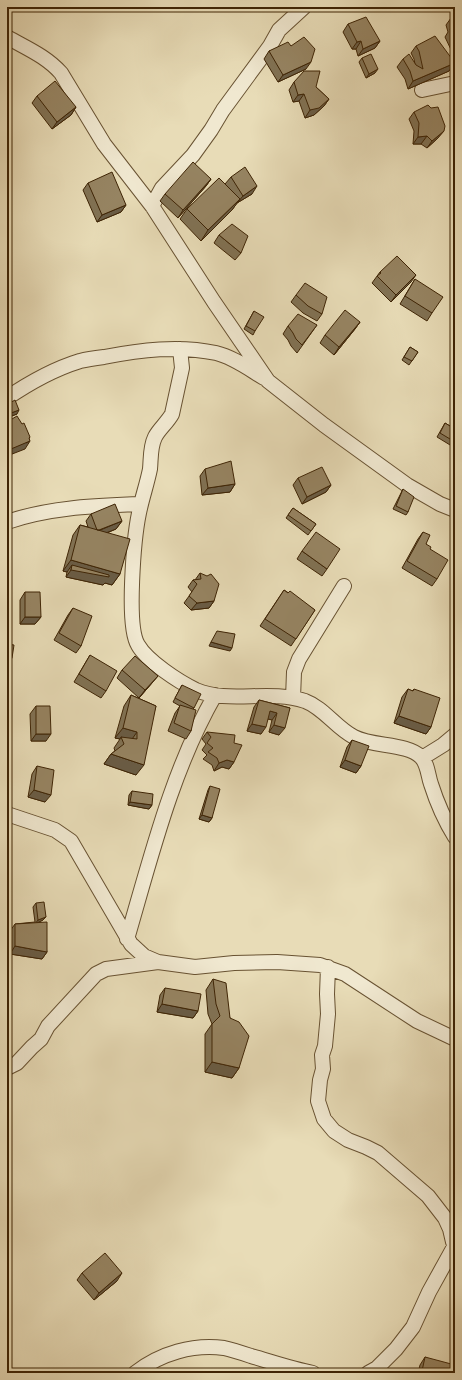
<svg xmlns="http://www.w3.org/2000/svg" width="462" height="1380" font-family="'Old Standard TT',serif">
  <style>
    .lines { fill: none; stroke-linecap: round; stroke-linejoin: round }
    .street-casing { stroke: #685232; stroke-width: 16 }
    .street { stroke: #f0e8d0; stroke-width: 14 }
    .wall { fill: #817254; stroke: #3e2405 }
    .shaded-wall { fill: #695c45; stroke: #3e2405 }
    .building { fill: #968462; stroke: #3e2405 }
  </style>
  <rect width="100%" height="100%" fill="#e8dcb7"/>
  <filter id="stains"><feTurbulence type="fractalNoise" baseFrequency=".005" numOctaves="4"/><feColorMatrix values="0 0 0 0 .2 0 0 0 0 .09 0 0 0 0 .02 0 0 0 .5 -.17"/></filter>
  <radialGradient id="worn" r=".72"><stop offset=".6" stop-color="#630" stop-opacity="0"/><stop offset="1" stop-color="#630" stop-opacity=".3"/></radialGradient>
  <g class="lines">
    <defs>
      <path id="street" d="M7,37c19,11 39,19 54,36l43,71 48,62 62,96 54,79 56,44 83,60 33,19 15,6
        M422,90l33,-7
        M152,206l10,-18 31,-33 18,-25 12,-20 47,-64 9,-16 25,-23
        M180,349l2,19 -10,46c-5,9 -13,15 -17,23 -5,10 -4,22 -5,32 -3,15 -8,29 -11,44 -5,24 -13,113 -1,132 9,16 41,37 58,45 33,14 73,-1 109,11 19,7 31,27 49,36 19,10 53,6 67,20 7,7 7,19 10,27 6,19 14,37 24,53
        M7,398c22,-15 47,-29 73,-37 8,-2 16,-3 24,-4 36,-7 75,-12 112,-4 17,4 33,16 48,25
        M7,522c44,-15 88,-16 134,-18
        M293,698l1,-26 5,-13 45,-73
        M422,758l21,-13 12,-10
        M7,814l48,16 16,11 60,103 13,12 14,6
        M127,939c24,-82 45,-169 88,-244
        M328,967l-1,27 1,20 -3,32 -3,9 1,14 -3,11 -2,21 6,18 10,12 14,9 18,7 12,6 50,43 17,22 5,11 3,13h2
        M7,1068l10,-5 15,-16 9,-8 7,-13 48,-52 10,-5 52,-7 37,5 39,-4 43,-1 43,3 25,9 72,47 38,18
        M135,1373c26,-20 58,-29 89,-25 9,2 18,5 27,8 21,6 41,13 62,17
        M368,1373l9,-5 19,-19 17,-22 16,-35 26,-47"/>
    </defs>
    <use href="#street" class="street-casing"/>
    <use href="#street" class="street"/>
  </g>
  <path class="wall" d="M455,16v40h-1l-9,-19 3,-5 -2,-7 5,-7z
    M348,24l32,17 -5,7 -17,8 -2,-7h-4l-9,-17z
    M291,46l15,23 -28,13 -14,-23 5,-8z
    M416,46l39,17 -6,8 -41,18 -3,-10 -8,-12 6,-8 12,5 -1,-5 -3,-6z
    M362,58l13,15 -9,5 -7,-16z
    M294,82l22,5 13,12 -5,7 -10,9 -9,3 -6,-17 -6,1 -4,-12z
    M37,96l39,11 -5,8 -19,14 -20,-26z
    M414,112l24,26 -11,10 -6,-4h-8l1,-13 -5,-12z
    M231,177l21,17 -15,9 -5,7 -31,31 -21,-22 7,-10 40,-22 -2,-3z
    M211,179l-5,7 -28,32 -18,-17 5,-7z
    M88,183l38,22 -5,7 -24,10 -14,-32z
    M219,235l22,18 -6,7 -21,-17z
    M380,272l31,10 -20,20 -19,-19z
    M415,279l17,34 -5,8 -27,-17z
    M296,295l26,19 -5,7 -14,-8 -12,-11z
    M254,311l1,20 -2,4 -9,-6z
    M360,322l-5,7 -21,26 -14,-12 5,-8z
    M317,325l-20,28 -6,-7 -3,-6 -5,-6 5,-8z
    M410,347l8,5 -9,13 -7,-5z
    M7,404h1l9,10 -8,3 -2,-5z
    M445,423l10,6v19l-18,-11z
    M205,469l30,15 -5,8 -28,3 -2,-19z
    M298,478l33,7 -5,7 -24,12 -9,-19z
    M403,489l5,23 -2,3 -13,-6z
    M293,508l23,16 -8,11 -22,-17z
    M91,514l31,7 -6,8 -9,4 13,41 -8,11 -7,-2 -2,2 -37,-8 1,-5 -4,-1 10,-36 7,-10 8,2 -2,-6z
    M423,532l3,12 4,5 7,30 -5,7 -30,-18 16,-29z
    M302,551l25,18 -5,7 -25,-17z
    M200,573l14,28 -5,7 -18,2 -7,-7 8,-11 -4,-5 5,-7h2z
    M284,590l31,20 -24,36 -31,-20z
    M25,592l16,25 -6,7h-15v-24z
    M73,608l8,38 -5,7 -22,-13 14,-25z
    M90,655l16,36 -5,7 -27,-16z
    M122,670l30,13 -13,15 -22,-20z
    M182,685l12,23 -1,1 -2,22 -5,8 -18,-8 7,-18 5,-7 -7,-4z
    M408,689l4,2 2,-2 17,38 -5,7 -32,-11 8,-26z
    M131,695l25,11 -20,69 -32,-11 7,-10 4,-3 -1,-3 6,-9 -5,-1 9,-32z
    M259,700l31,8 -11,27 -10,-3 3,-12 -4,-1 -7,15 -14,-3 7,-24z
    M36,706l10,35h-15l-1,-27z
    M207,732l27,30 -5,7 -7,-2 -8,4 -2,-6 -9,-6 4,-4 -5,-5 4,-6 -4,-5z
    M352,740l9,26 -5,7 -16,-6 7,-20z
    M37,766l8,36 -17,-5 4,-23z
    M210,786l2,32 -3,4 -10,-3 9,-29z
    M132,791l20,14 -3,4 -21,-4 1,-10z
    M36,903l10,14 -3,3 -4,2 8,30 -5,7 -32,-5v-23l5,-7 20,-2 -2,-15z
    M213,979l17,39 9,50 -7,10 -27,-6v-38l7,-10 -4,-10 -2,-24z
    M165,988l33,23 -5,7 -36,-6 3,-17z
    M82,1273l35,8 -23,19 -17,-20z
    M425,1357l30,16h-37l2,-8z"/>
  <path class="shaded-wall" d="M361,41l-5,8h-4l5,-7z
    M380,41l-5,7 -17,8 5,-7z
    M311,62l-5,7 -28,13 5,-7z
    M455,63l-6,8 -41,18 5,-8z
    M378,69l-3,4 -9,5 3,-4z
    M304,94l-5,7 -6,1 5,-7z
    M329,99l-5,7 -10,9 -9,3 5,-8z
    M76,107l-5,8 -19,14 5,-7z
    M444,131l-6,7 -11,10 5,-7z
    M427,136l-6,8h-8l5,-7z
    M211,179l-5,7 -28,32 5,-8z
    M257,186l-5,8 -15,9 6,-7z
    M240,199l-8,11 -31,31 7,-11z
    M126,205l-5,7 -24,10 5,-7z
    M416,275l-5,7 -20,20 5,-7z
    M360,322l-5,7 -21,26 5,-8z
    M19,410l-2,4 -8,3 2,-4z
    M30,437l-4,6 4,-2 -5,8 -18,7v-5z
    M235,484l-5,8 -28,3 6,-7z
    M331,485l-5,7 -24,12 5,-7z
    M122,521l-6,8 -23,9 5,-7z
    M71,560l49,14 -8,11 -7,-2 -2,2 -37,-8 5,-7 1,-5 -5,7 -4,-1z
    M214,601l-5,7 -18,2 6,-7z
    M25,617h16l-6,7h-15z
    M211,642l21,6 -2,3 -21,-5z
    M7,656l5,2 -2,3h-3z
    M158,676l-6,7 -13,15 6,-8z
    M270,711l7,2 -5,7 -7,-2z
    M399,716l32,11 -5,7 -32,-11z
    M252,724l14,3 -5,7 -14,-3z
    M274,725l11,3 -6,7 -10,-3z
    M123,728l14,4 -7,10 -9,-5 -1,2 -5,-1z
    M36,734h15l-5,7h-15z
    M111,754l33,11 -8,10 -32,-11z
    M227,760l7,2 -5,7 -7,-2 -8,4 5,-8z
    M345,760l16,6 -5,7 -16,-6z
    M34,790l17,5 -6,7 -17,-5z
    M130,802l22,3 -3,4 -21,-4z
    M202,815l10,3 -3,4 -10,-3z
    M46,917l-3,3 -8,4 3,-4z
    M15,946l32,6 -5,7 -32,-5z
    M162,1004l36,7 -5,7 -36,-6z
    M212,1062l27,6 -7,10 -27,-6z
    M122,1273l-5,8 -23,19 5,-7z
    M422,1371l10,2h-12z"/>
  <path class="building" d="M455,16v24l-5,-11 4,-2 -3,-9z
    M366,17l14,24 -17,8 -2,-8 -4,1 -9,-18z
    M435,36l20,27 -42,18 -3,-10 -7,-12 6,-5 7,11 7,4 -4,-18 -3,-5z
    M304,37l11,12 -4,13 -28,13 -14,-24 19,-9 3,4z
    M371,54l7,15 -9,5 -7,-16z
    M304,71h16l-4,16 13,12 -10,9 -9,2 -6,-16 -6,1 -4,-13z
    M55,81l21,26 -19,15 -20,-26z
    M428,105l3,3 7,-1 7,19 -1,5 -12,10 -5,-5 -9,1 1,-14 -5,-11z
    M193,162l18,17 -28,31 -18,-16z
    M245,167l12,19 -14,10 -12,-19z
    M112,172l14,33 -24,10 -14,-32z
    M219,178l21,21 -32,31 -21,-21z
    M232,224l16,12 -7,17 -22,-18z
    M397,256l19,19 -20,20 -19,-19 4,-3 -1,-1z
    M415,279l28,18 -11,16 -27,-17z
    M305,283l22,14 -5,17 -14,-8 -12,-11z
    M345,310l15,12 -21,25 -14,-12z
    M254,311l10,6 -9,14 -9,-5z
    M298,314l19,11 -15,20 -6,-6 -3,-6 -5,-7z
    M410,347l8,5 -6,9 -8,-4z
    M15,400l4,10 -8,3 -3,-9z
    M17,416l5,8 2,-1 6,14 -1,1 1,3 -19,8 -4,2v-29z
    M445,423l10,6v13l-15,-9z
    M231,461l4,23 -27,4 -3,-19z
    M322,467l9,18 -24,12 -9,-19z
    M403,489l11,8 -6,15 -12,-6z
    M115,504l7,17 -23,9h-2l-6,-16z
    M293,508l23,16 -5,7 -23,-16z
    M80,525l50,14 -10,35 -49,-14z
    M316,532l24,17 -13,20 -25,-18z
    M423,532l7,3 -4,9 5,3 -1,2 18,11 -11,19 -30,-18z
    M72,565l37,10v2l-38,-7z
    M200,573l7,3 4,-2 8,10 -5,17 -17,2 -8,-7 8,-12 -4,-4 8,-1z
    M284,590l4,3 2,-2 25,19 -19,29 -31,-20z
    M25,592h15l1,25h-16z
    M73,608l19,8 -11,30 -22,-13z
    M217,631l18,3 -3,14 -21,-6z
    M7,644l7,1 -2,13 -5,-2z
    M90,655l27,16 -11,20 -27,-17z
    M135,656l23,20 -13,14 -23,-20z
    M182,685l19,9 -7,14 -19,-10z
    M408,689l5,2 1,-2 26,9 -9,29 -32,-11z
    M131,695l25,11 -12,59 -33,-11 13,-10 -3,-7 16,2v-7l-14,-4z
    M259,700l31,8 -5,20 -11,-3 3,-12 -7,-2 -4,16 -14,-3z
    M180,705l16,5 -5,21 -17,-8z
    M36,706h14l1,28h-15z
    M207,732l28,3 -1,8 8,2 -8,17 -7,-2 -8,3 -2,-5 -9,-6 5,-4 -6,-5 4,-6z
    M352,740l17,6 -8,20 -16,-6z
    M37,766l17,4 -3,25 -17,-5z
    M210,786l10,3 -8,29 -10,-3z
    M132,791l21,3 -1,11 -22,-3z
    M7,831l1,1 -1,13z
    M44,902l2,15 -8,3 -2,-17z
    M47,922v30l-32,-6v-22z
    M213,979l13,4 4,35 9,4 10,14 -10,32 -27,-6v-38l8,-8 -4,-12z
    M165,988l36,6 -3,17 -36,-7z
    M105,1253l17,20 -23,20 -17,-20z
    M425,1357l30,8v8h-23l-10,-2z"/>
  <rect width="462" height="1380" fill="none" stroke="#e8dcb7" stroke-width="24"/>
  <rect x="8" y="8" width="446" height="1364" fill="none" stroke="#3e2405" stroke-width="2"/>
  <rect x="12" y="12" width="438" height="1356" fill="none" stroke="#3e2405"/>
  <rect width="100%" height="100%" filter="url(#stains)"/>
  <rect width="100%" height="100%" fill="url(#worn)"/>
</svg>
